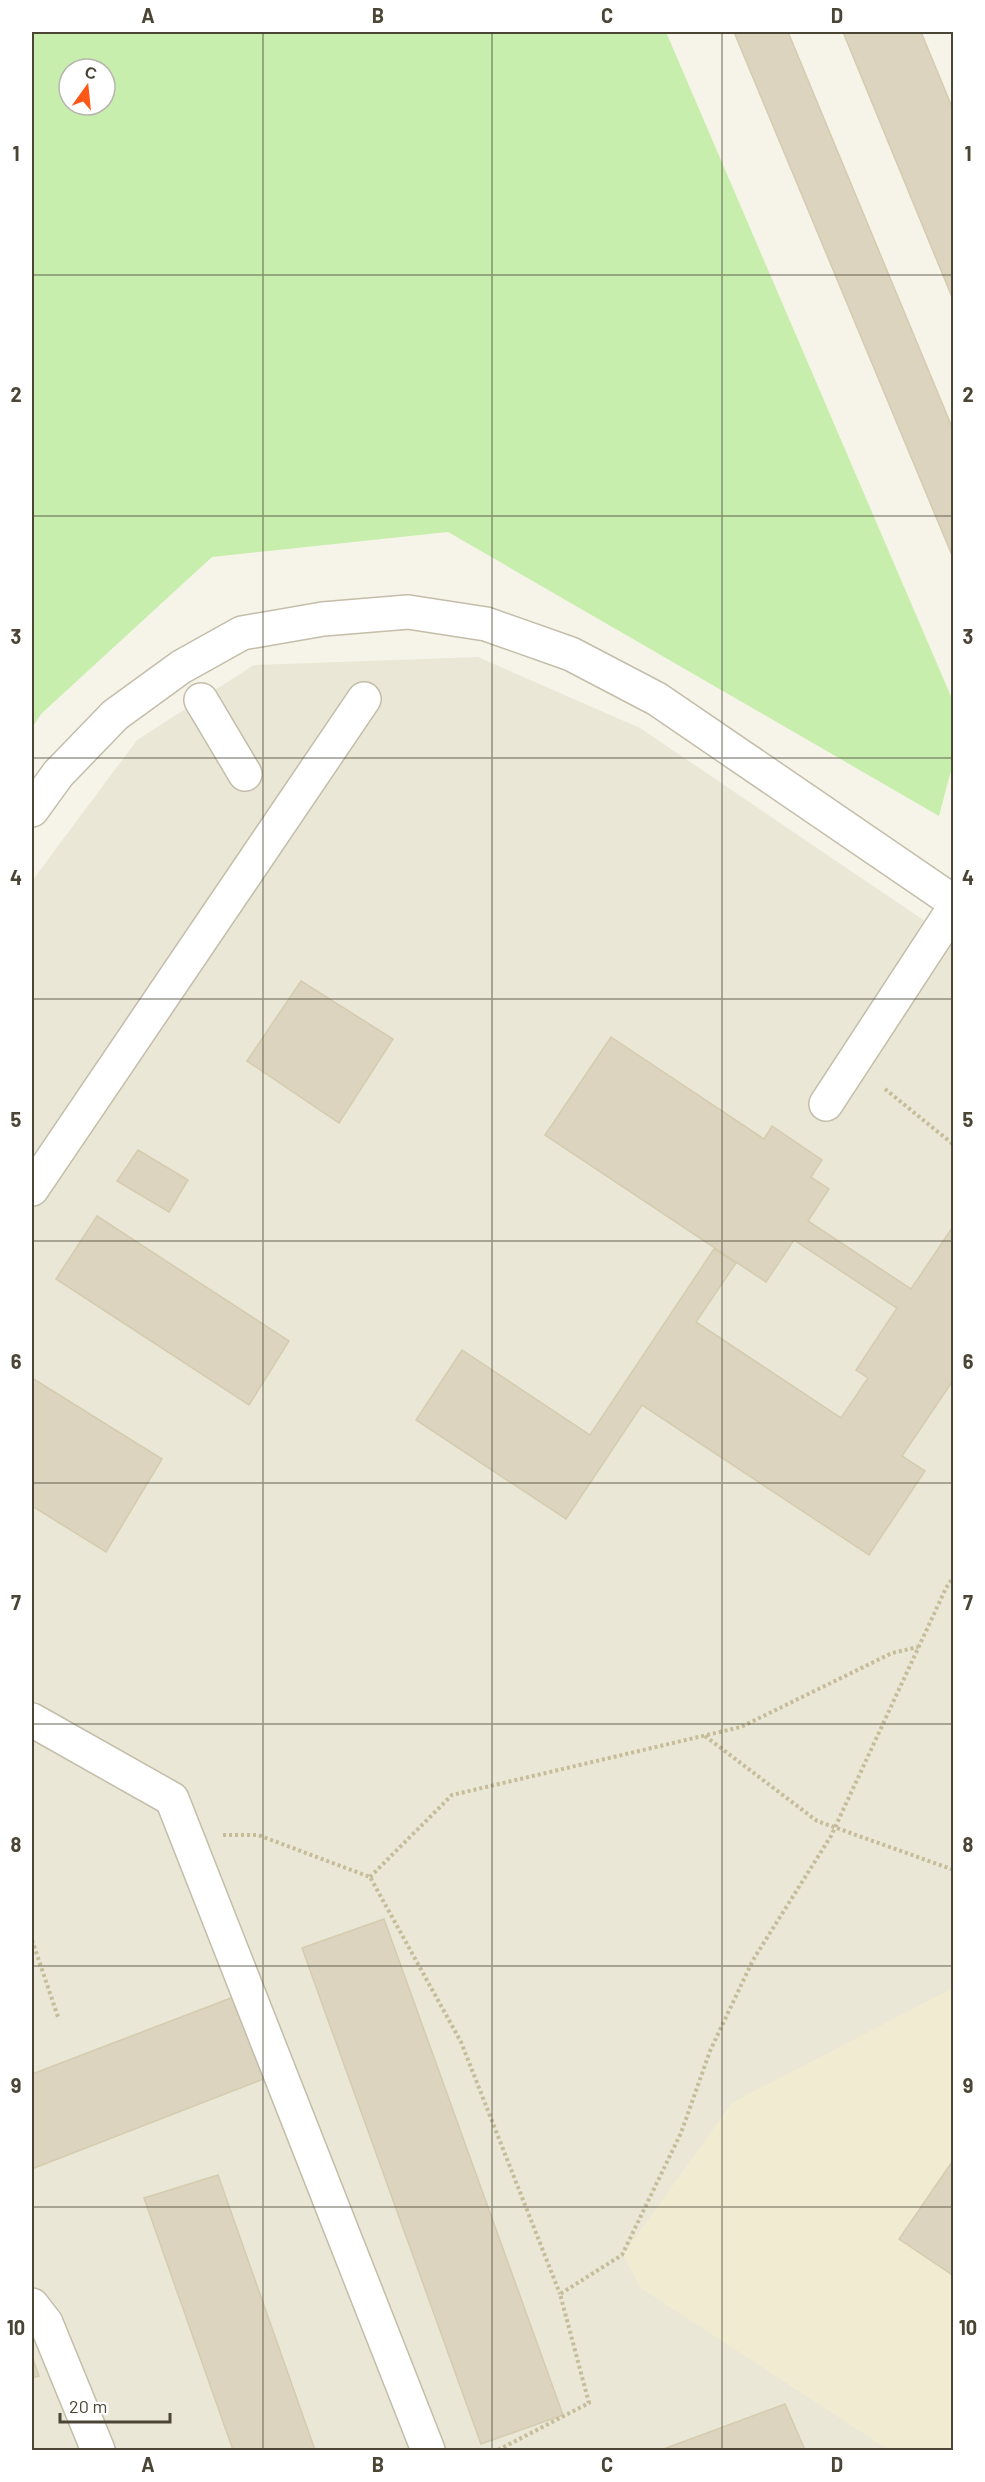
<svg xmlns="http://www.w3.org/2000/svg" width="985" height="2482" font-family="Barlow,sans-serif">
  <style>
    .residential { fill: #eae7d6 }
    .education { fill: #f1ecd1 }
    .green { fill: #c8eead; fill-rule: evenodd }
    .building { fill: #dcd4bf; stroke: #d5cbae; stroke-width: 1.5 }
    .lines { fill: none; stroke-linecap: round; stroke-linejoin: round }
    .minor-casing { stroke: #c3bda9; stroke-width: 36 }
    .path { stroke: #c6bc99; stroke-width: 4; stroke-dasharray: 3 3; stroke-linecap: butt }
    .minor { stroke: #fff; stroke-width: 33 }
    .grid { fill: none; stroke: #4b4536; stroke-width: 1.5; stroke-opacity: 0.55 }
    .neatline { fill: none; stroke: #4b4536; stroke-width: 2 }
    .grid-label { font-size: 20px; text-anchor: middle; font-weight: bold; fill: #4b4536 }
  </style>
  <rect width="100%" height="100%" fill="#f6f4e8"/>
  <path class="residential" d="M478,657l162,71 313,212v1510h-921v-1569l105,-141 117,-75z"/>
  <path class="education" d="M953,1988v462h-64l-248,-162 -18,-33 109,-152z"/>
  <path class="green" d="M32,32h634l287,669v62l-14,53 -491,-284 -236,25 -171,157 -9,14zM69,69h36v36h-36z"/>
  <path class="building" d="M734,32h54l166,400v128z
    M843,32h78l33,80v190z
    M301,981l92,58 -54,84 -92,-62z
    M611,1037l153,102 8,-13 50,34 -11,17 18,12 -21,32 103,68 43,-64v154l-52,77 23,15 -56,84 -227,-150 -76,114 -150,-99 46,-70 128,85 124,-186 22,14 -40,59 145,96 27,-40 -12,-8 41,-62 -103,-68 -28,42 -221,-147z
    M138,1150l50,30 -19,32 -52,-31z
    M97,1216l192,125 -40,64 -193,-126z
    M32,1378l130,81 -56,93 -74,-46z
    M384,1919l179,496 -82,29 -179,-496z
    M244,1993l30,82 -242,94v-95z
    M954,2159v117l-55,-37z
    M218,2175l97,275h-82l-89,-252z
    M32,2356l7,20 -7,2z
    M785,2404l20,46h-144z"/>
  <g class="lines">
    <defs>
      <path id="minor" d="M201,700l44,74
        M32,810l26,-36 57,-59 66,-48 61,-34 81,-14 85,-7 78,12 85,30 86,45 297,203
        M826,1104l128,-196
        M32,1189l332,-490
        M32,1720l140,79 256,651
        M32,2305l14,18 52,127"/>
    </defs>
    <use href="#minor" class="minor-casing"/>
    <path class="path" d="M885,1089l69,56
      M705,1736l112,85 137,49
      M223,1835h35l112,42 91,165 99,252
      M370,1877l82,-82 289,-68 151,-74 26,-6
      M32,1940l26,77
      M498,2450l91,-47 -29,-109 62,-39 59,-122 29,-82 43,-91 78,-124 115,-248 8,-12"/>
    <use href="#minor" class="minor"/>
  </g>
  <path class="grid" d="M263,32v2418M492,32v2418M722,32v2418M32,275h922M32,516h922M32,758h922M32,999h922M32,1241h922M32,1483h922M32,1724h922M32,1966h922M32,2207h922"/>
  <rect width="985" height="2482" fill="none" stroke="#ffffff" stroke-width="66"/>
  <g transform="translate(87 87) rotate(15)"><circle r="28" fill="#ffffff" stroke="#b7b5af" stroke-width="1.5"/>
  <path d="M0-4.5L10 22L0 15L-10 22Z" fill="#ff5816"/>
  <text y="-9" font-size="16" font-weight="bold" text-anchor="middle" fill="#4b4536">С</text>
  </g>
  <path d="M60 2413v9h110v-9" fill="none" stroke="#4b4536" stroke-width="3"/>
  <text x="69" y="2413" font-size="18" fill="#4b4536" stroke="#ffffff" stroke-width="4.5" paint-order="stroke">20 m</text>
  <rect x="33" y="33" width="919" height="2416" class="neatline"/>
  <g class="grid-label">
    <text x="148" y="23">A</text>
    <text x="378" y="23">B</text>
    <text x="607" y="23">C</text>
    <text x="837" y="23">D</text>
    <text x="16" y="161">1</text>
    <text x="968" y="161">1</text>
    <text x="16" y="402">2</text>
    <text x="968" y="402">2</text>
    <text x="16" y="644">3</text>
    <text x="968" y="644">3</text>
    <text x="16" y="885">4</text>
    <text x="968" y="885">4</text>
    <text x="16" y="1127">5</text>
    <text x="968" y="1127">5</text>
    <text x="16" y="1369">6</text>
    <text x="968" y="1369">6</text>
    <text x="16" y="1610">7</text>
    <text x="968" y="1610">7</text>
    <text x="16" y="1852">8</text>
    <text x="968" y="1852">8</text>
    <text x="16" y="2093">9</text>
    <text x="968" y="2093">9</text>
    <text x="16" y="2335">10</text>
    <text x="968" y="2335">10</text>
    <text x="148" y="2472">A</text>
    <text x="378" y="2472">B</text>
    <text x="607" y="2472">C</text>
    <text x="837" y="2472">D</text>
  </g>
</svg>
